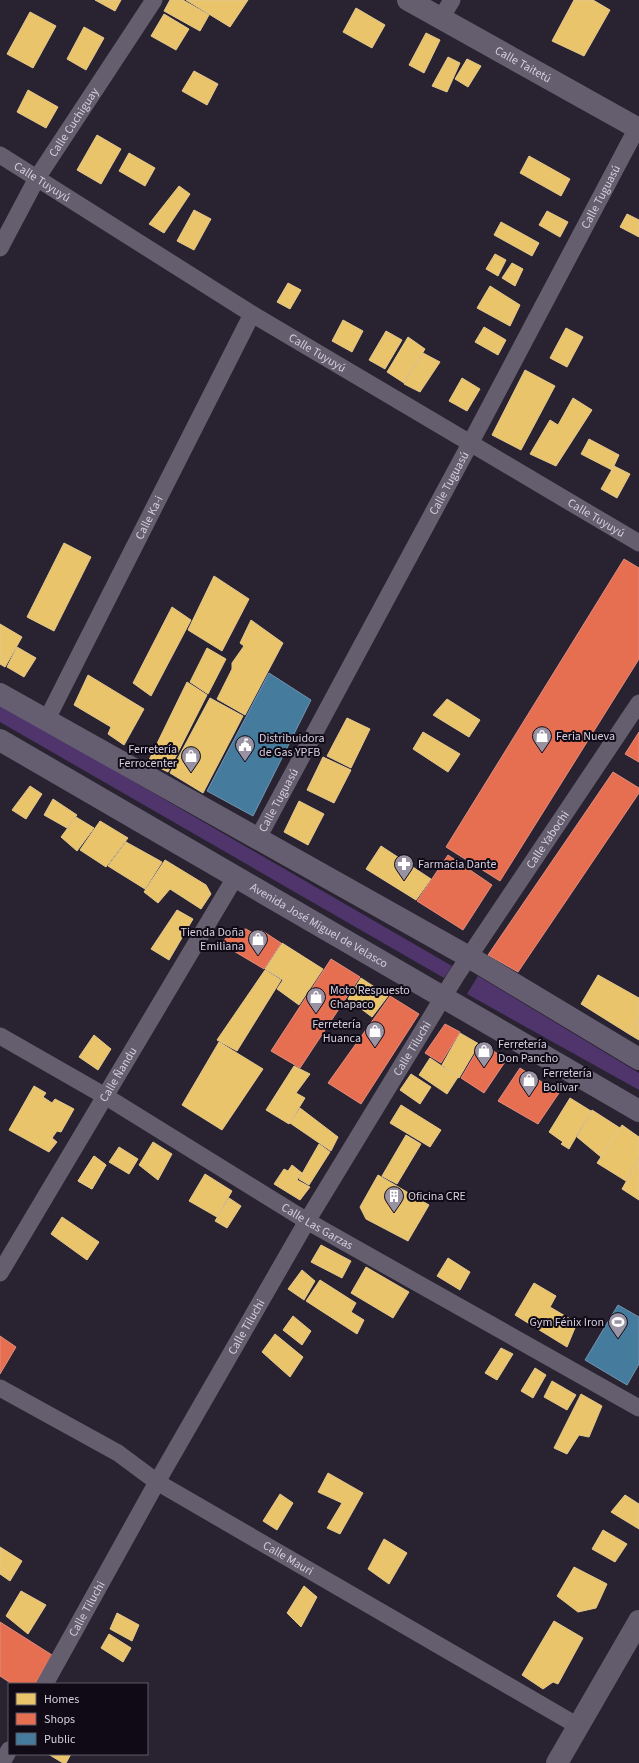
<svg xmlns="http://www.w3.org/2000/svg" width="639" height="1763" font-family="'Source Sans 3',sans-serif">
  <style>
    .green { fill: #4f356c }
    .homes { fill: #e9c46a; stroke: #e3c78d }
    .shops { fill: #e76f51; stroke: #e28c7c }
    .public { fill: #457b9d; stroke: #7094b1 }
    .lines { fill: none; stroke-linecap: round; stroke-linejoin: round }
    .minor { stroke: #655e6e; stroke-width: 17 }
    .tertiary { stroke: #655e6e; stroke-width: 22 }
    .primary { stroke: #655e71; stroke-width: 22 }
    .trunk { stroke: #625c6c; stroke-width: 22 }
    .labels { text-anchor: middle; stroke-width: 4; stroke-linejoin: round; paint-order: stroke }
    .street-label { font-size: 12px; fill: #d5cedf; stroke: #0f0a15 }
    .poi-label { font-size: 12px; fill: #d5cedf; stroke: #0f0a15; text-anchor: start }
  </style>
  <rect width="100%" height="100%" fill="#292331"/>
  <path class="green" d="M0,704l452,262 -8,12 -444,-256z
    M478,976l161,97v17l-172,-96z"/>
  <path class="homes" d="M95,0h26l-6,11z
    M170,0h13l26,15 -9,16 -36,-20z
    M186,0h62l-18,27z
    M574,0h19l17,10 -26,46 -32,-15z
    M356,8l29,17 -13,23 -29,-16z
    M30,12l26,14 -23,42 -26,-14z
    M164,14l25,15 -13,21 -25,-14z
    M84,27l20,11 -18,32 -19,-11z
    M426,33l14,7 -16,33 -15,-8z
    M448,57l12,6 -13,29 -15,-6z
    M467,59l14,7 -13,21 -13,-8z
    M194,71l24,13 -11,21 -25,-14z
    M28,90l30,17 -12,21 -29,-16z
    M97,135l24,14 -20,35 -24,-14z
    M129,153l26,15 -10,18 -26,-15z
    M529,156l41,23 -9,17 -41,-23z
    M179,186l11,8 -26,39 -15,-9z
    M194,210l17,9 -17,31 -17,-9z
    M547,211l21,11 -8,15 -21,-12z
    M627,214l12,6v17l-19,-10z
    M501,222l38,21 -7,13 -38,-21z
    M495,254l11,6 -8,16 -12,-7z
    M512,263l11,6 -8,17 -13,-8z
    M288,283l13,7 -11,19 -13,-7z
    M490,286l30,19 -10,21 -33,-18z
    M343,320l20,11 -11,21 -20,-11z
    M484,327l22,13 -8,15 -23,-13z
    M566,328l17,9 -16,30 -17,-9z
    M386,331l16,9 -17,29 -16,-9z
    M408,337l17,12 -21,34 -17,-11z
    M423,353l17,9 -20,30 -16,-8z
    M525,370l30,16 -34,64 -29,-15z
    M462,378l18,11 -13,22 -18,-10z
    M573,398l19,12 -36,56 -26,-12 20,-34 8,5z
    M589,439l30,16 -7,15 -31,-16z
    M614,466l16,8 -13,24 -16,-9z
    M64,543l27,14 -37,74 -27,-14z
    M214,576l35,23 -27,52 -34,-21z
    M172,607l19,13 -40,76 -18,-13z
    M251,620l32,23 -38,72 -28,-16 15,-30v-6l12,-17 -4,-3z
    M0,624l22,13 -17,30 -5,-3z
    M17,647l19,11 -12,19 -17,-10z
    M207,648l19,11 -18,35 -18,-12z
    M88,675l56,34 -20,36 -16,-11 3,-7 -37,-22z
    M187,682l20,13 -39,77 -20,-10z
    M210,698l33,18 -40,77 -33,-20z
    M447,699l33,21 -11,17 -36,-22z
    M347,718l23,11 -19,39 -24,-12z
    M423,732l37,22 -12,18 -35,-23z
    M323,757l28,13 -17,33 -27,-13z
    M30,786l12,8 -16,25 -14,-9z
    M53,799l24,16 -10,13 -23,-13z
    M299,801l25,13 -16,31 -24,-13z
    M76,817l18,11 -17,23 -16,-14z
    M100,821l28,17 -22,29 -26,-17z
    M126,842l36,20 -17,27 -37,-23z
    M381,846l50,33 -15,21 -50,-31z
    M165,860l41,25 5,9 -10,15 -31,-20 -12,14 -14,-11z
    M177,910l16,9 -24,41 -18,-11z
    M282,943l41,26 -24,36 -22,-16 6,-9 -18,-11z
    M265,970l16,10 -44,71 -20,-11z
    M598,975l41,23v20l-10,16 -48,-30z
    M361,978l27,18 -16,21 -24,-18z
    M639,1019v21l-10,-6z
    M460,1033l19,11 -20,34 -17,-13z
    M94,1035l17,14 -13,21 -19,-13z
    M219,1042l44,27 -41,61 -40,-25z
    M430,1058l28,19 -11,17 -28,-19z
    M294,1066l16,8 -14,19 9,5 -16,26 -23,-14z
    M411,1074l20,13 -11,17 -20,-14z
    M34,1086l12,7 -3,4 9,6 3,-4 19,10 -13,23 -4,-1 -5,7 5,4 -8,10 -40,-22z
    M570,1098l21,13 -22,38 -8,-5 2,-2 -14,-10z
    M401,1105l40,25 -11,17 -40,-24z
    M300,1108l38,29 -7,14 -41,-28z
    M592,1110l28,18 -19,29 -24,-20z
    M622,1125l17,12v21l-13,23 -29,-18z
    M406,1135l15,9 -24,40 -15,-8z
    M153,1142l19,12 -14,26 -19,-15z
    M319,1144l11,8 -21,33 -10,-6z
    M119,1147l19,12 -9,15 -20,-12z
    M94,1156l12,9 -14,24 -14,-8z
    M94,1156l12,9 -14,24 -14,-8z
    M639,1159v41l-17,-11z
    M292,1165l10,8 -5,7 13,7 -10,13 -26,-16 10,-15 4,2z
    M205,1174l27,17 -15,26 -28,-16z
    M378,1175l51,30 -21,36 -42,-22 -6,-12z
    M229,1198l12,8 -14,22 -12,-7z
    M62,1217l37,25 -12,18 -36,-26z
    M321,1245l30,16 -9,17 -31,-16z
    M448,1258l22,14 -10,18 -23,-14z
    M366,1267l43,25 -16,26 -42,-25z
    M302,1270l13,11 -11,19 -16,-11z
    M320,1280l36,23 -5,9 13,8 -7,14 -51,-33z
    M534,1283l22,13 -6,11 27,16 -10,24 -52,-32z
    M293,1316l18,15 -9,14 -19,-15z
    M275,1334l28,23 -13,20 -28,-25z
    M501,1348l12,6 -16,26 -12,-7z
    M535,1368l11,7 -13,23 -12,-7z
    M552,1381l24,14 -9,15 -23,-13z
    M581,1394l21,12 -13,31 -10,-2 -12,19 -13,-6z
    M328,1473l35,20 -23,41 -13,-6 15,-25 -24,-11z
    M280,1494l13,9 -16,27 -14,-9z
    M625,1495l14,9v25l-28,-17z
    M603,1530l24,14 -12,18 -23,-13z
    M384,1539l23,14 -18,31 -21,-15z
    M0,1547l22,14 -12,20 -10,-7z
    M574,1567l33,17 -11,24 -18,4 -21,-16z
    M304,1586l13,11 -16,30 -14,-14z
    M21,1591l25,14 -18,29 -22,-18z
    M117,1613l22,12 -7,16 -22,-12z
    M554,1621l29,17 -25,46 -5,-2 -10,7 -21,-14z
    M109,1634l22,14 -8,14 -22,-14z
    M48,1754h23l-5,9h-3z"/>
  <path class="shops" d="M624,559l15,9v91l-139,222 -54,-34z
    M639,732v30l-14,-8z
    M613,772l26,16v5l-121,179 -30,-17z
    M448,855l44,30 -29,45 -46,-29z
    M246,929l10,6 5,-5 20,13 -17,26 -42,-25 8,-12z
    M331,959l29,18 -60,91 -29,-17z
    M390,996l29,18 -58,90 -33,-21z
    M445,1024l15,8 -19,31 -16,-10z
    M481,1044l26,15 -23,34 -23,-15z
    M520,1068l39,25 -21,31 -40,-23z
    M0,1336l16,11 -16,27z
    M0,1622l52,33 -17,29h-23l-12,-8z"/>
  <path class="public" d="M269,673l42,27 -58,116 -46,-25z
    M618,1305l21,12v47l-12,21 -42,-25z"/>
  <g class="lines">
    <g class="minor">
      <path d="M441,18l11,-18"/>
      <path id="s1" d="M0,155l252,159 387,229"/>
      <path id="s2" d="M0,248l37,-70 117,-178"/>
      <path id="s3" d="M46,721l206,-407"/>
      <path id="s4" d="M258,838l213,-396 166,-314"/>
      <path id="s5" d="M0,1036l105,60 202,125 332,187"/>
      <path id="s6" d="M0,1273l236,-397"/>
      <path id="s7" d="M0,1388l118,65 39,29 421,244"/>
      <path id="s8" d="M45,1684l112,-202 150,-261 149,-245 183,-273"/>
      <path d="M2,1763l7,-13"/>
    </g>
    <path class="tertiary" id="s9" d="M408,0l231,129"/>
    <g class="primary">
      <path d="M0,694l469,263 170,102"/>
      <path id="s10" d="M0,740l639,371"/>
    </g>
    <path class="trunk" d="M557,1763l82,-142"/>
  </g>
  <defs>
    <symbol id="shop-pin" viewBox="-11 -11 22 30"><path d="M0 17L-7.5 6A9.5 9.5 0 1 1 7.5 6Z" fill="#9992a2" stroke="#0f0a15"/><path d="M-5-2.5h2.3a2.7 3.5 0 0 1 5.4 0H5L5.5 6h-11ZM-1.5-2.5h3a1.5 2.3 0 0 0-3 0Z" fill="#fff"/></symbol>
    <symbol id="civic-pin" viewBox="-11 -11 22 30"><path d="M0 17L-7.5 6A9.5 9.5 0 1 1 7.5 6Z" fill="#9992a2" stroke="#0f0a15"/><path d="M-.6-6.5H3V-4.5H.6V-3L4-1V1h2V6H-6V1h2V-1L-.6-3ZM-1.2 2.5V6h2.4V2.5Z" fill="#fff"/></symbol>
    <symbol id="pharmacy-pin" viewBox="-11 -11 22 30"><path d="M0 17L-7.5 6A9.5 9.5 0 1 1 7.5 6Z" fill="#9992a2" stroke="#0f0a15"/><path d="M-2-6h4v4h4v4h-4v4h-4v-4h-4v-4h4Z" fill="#fff"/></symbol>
    <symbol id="building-pin" viewBox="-11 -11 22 30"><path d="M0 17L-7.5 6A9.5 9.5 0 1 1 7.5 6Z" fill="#9992a2" stroke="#0f0a15"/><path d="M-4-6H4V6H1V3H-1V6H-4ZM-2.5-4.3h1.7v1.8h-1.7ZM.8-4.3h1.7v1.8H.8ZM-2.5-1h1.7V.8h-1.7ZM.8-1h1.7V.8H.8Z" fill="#fff"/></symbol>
    <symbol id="stadium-pin" viewBox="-11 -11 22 30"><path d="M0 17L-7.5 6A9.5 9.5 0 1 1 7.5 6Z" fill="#9992a2" stroke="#0f0a15"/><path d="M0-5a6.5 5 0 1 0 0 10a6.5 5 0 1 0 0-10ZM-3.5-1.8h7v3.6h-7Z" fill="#fff"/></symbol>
  </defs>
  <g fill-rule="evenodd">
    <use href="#shop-pin" x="531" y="725" width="22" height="30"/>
    <use href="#civic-pin" x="234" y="734" width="22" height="30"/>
    <use href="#shop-pin" x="180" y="745" width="22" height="30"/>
    <use href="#pharmacy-pin" x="393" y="853" width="22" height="30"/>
    <use href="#shop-pin" x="247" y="928" width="22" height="30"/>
    <use href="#shop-pin" x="305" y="986" width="22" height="30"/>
    <use href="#shop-pin" x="364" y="1020" width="22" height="30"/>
    <use href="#shop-pin" x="473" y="1040" width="22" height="30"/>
    <use href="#shop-pin" x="518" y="1069" width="22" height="30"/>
    <use href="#building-pin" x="383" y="1185" width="22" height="30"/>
    <use href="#stadium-pin" x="607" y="1311" width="22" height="30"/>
  </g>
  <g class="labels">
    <g class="street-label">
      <text dy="4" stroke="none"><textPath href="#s9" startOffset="132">Calle Taitetú</textPath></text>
      <text dy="4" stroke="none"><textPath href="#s2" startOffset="146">Calle Cuchiguay</textPath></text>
      <text dy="4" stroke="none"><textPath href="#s1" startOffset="50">Calle Tuyuyú</textPath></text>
      <text dy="4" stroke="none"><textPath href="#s4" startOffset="727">Calle Tuguasú</textPath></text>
      <text dy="4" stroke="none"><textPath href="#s1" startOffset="374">Calle Tuyuyú</textPath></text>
      <text dy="4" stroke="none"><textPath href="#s4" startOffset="403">Calle Tuguasú</textPath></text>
      <text dy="4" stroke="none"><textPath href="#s3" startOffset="228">Calle Ka-i</textPath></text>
      <text dy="4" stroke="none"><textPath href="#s1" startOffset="698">Calle Tuyuyú</textPath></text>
      <text dy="4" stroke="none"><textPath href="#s4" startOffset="43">Calle Tuguasú</textPath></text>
      <text dy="4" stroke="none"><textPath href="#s8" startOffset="983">Calle Yabochi</textPath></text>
      <text dy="4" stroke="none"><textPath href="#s10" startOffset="369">Avenida José Miguel de Velasco</textPath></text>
      <text dy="4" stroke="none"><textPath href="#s8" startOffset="734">Calle Tiluchi</textPath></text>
      <text dy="4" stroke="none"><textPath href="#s6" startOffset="231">Calle Ñandu</textPath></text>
      <text dy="4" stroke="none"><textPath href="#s5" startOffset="370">Calle Las Garzas</textPath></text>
      <text dy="4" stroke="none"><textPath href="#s8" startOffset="410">Calle Tiluchi</textPath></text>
      <text dy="4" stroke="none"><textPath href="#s7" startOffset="335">Calle Mauri</textPath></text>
      <text dy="4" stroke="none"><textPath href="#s8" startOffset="86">Calle Tiluchi</textPath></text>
    </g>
    <g class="poi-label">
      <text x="556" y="740">Feria Nueva</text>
      <text x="259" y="742">Distribuidora<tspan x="259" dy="14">de Gas YPFB</tspan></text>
      <text x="177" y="753" text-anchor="end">Ferretería<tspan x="177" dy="14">Ferrocenter</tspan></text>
      <text x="418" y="868">Farmacia Dante</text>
      <text x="244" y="936" text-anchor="end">Tienda Doña<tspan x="244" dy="14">Emiliana</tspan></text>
      <text x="330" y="994">Moto Respuesto<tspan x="330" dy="14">Chapaco</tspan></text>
      <text x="361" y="1028" text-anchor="end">Ferretería<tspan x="361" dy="14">Huanca</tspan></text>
      <text x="498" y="1048">Ferretería<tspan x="498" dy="14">Don Pancho</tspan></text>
      <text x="543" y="1077">Ferretería<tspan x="543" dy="14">Bolivar</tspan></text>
      <text x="408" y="1200">Oficina CRE</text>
      <text x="604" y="1326" text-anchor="end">Gym Fénix Iron</text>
    </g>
  </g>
  <rect x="8" y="1683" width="140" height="72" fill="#0f0a15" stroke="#5e5866"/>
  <rect x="16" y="1693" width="20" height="12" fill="#e9c46a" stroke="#5e5866"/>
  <text x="44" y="1703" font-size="12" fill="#d5cedf">Homes</text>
  <rect x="16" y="1713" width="20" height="12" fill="#e76f51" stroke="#5e5866"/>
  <text x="44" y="1723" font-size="12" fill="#d5cedf">Shops</text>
  <rect x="16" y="1733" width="20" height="12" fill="#457b9d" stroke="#5e5866"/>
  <text x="44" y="1743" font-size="12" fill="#d5cedf">Public</text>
</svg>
